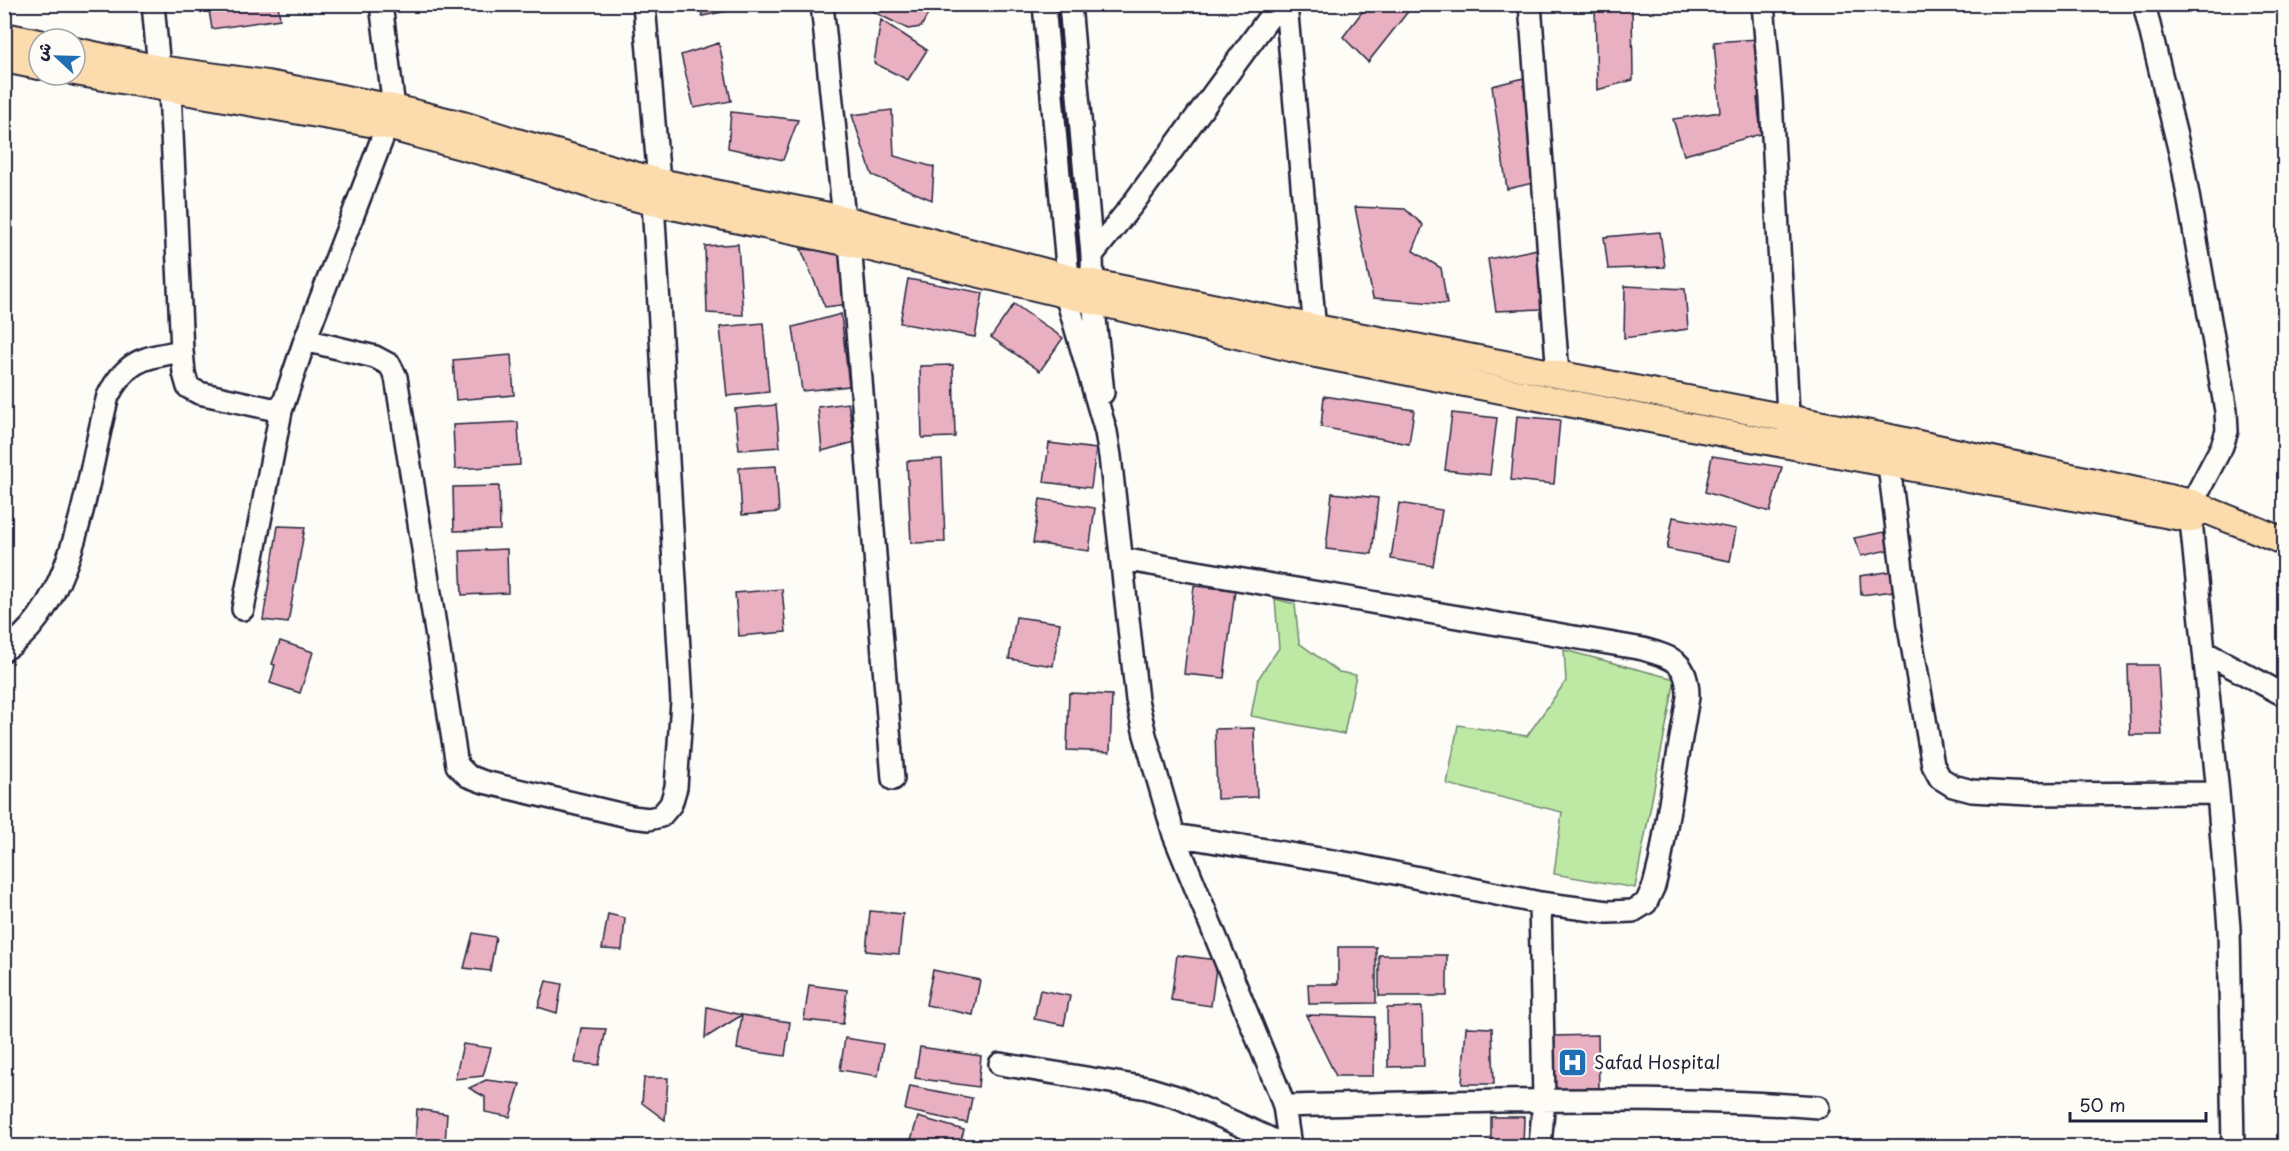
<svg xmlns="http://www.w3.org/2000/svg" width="2289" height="1151" font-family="'Playpen Sans','Playpen Sans Arabic',sans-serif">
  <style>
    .green { fill: #bee9a5; stroke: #708670; stroke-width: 1.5 }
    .building { fill: #e9b0c2; stroke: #22223b; stroke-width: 1.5 }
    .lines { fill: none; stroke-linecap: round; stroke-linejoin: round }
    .minor-casing { stroke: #22223b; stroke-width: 26 }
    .major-casing { stroke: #22223b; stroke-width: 30 }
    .minor { stroke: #fdfcf7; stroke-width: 21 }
    .major { stroke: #fcdcac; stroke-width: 26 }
    .labels { text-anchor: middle; stroke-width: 5; stroke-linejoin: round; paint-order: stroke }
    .poi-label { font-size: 18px; fill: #22223b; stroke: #fdfcf7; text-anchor: start }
  </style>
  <rect width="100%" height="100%" fill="#fdfcf7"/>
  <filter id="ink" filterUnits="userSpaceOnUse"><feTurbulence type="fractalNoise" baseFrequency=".0167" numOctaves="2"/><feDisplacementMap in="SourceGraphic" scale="12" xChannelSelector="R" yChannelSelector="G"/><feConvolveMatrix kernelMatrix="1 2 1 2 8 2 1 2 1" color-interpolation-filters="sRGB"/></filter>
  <g filter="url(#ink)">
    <path class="green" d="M1275,599l20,5 4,39 40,29 17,3 -12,59 -93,-18 7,-37 21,-31z
      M1564,650l111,29 -40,209 -81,-14 8,-62 -115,-28 11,-59 69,11 39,-55z"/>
    <path class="building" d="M208,4h70l2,15 -68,10z
      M701,4h47v3l-46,9z
      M872,4h58l1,4 -10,19 -13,2 -36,-18z
      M1368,4h46l-46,58 -25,-25z
      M1595,4h37l1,76 -36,10z
      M881,20l46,30 -19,30 -34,-17z
      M1758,39l6,54 -7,5 4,36 -77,21 -11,-36 47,-7 -6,-70z
      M719,43l12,58 -37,7 -13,-53z
      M1528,77l9,105 -30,7 -15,-103z
      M892,110l2,46 40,11 -2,33 -60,-25 -20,-60z
      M731,112l67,8 -15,40 -55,-12z
      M1355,207l50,2 18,16 -10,26 28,17 6,36 -74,-6z
      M1660,232l5,35 -57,2 -4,-32z
      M738,244l5,71 -36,-2 -2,-67z
      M801,249l39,3 9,52 -24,3z
      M1538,249l4,60 -46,2 -8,-52z
      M908,279l75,14 -8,44 -75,-14z
      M1625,286l60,3 3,40 -64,9z
      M1014,304l49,34 -23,33 -49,-34z
      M841,314l8,72 -47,5 -9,-64z
      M763,323l6,69 -42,4 -7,-69z
      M511,355l3,40 -58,5 -3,-40z
      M953,365l2,72 -33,1 -2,-72z
      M1324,396l90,14 -5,34 -88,-17z
      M848,403l7,39 -33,9 -4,-44z
      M776,405l4,42 -41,3 -4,-41z
      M1452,413l45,5 -7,57 -45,-5z
      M1517,416l43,4 -6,64 -43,-4z
      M518,422l2,43 -65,4 -2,-44z
      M1049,443l47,6 -5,39 -47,-6z
      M1712,456l70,11 -12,45 -65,-20z
      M942,459l3,83 -34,1 -4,-82z
      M776,466l3,46 -37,3 -3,-47z
      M499,486l1,44 -46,1 -1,-44z
      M1332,493l46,5 -6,56 -46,-5z
      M1040,499l55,9 -6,43 -56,-8z
      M1399,503l43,7 -9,56 -42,-7z
      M1673,517l63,12 -6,32 -63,-12z
      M278,526l27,1 -17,96 -25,-3z
      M1885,532l3,18 -27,6 -7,-18z
      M507,549l1,44 -46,2 -2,-44z
      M1893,571l1,20 -33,4 -1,-19z
      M1194,586l41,4 -11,88 -40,-4z
      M782,589l4,43 -47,4 -4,-43z
      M1016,617l44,6 -7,43 -44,-7z
      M280,641l33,11 -13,41 -30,-10 5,-18 -3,-1z
      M2128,665h30l4,70h-32z
      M1069,693l43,2 -2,57 -43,-2z
      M1254,728l3,69 -40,2 -2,-70z
      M870,911l33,3 -4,40 -33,-3z
      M608,914l17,4 -3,32 -20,-1z
      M473,933l23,4 -6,34 -26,-3z
      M1338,947h38v56l-67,1 -1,-20h30z
      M1177,955l40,5 -6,46 -40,-6z
      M1379,955h68v41h-68z
      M933,970l47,10 -7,35 -47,-10z
      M546,981l16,3 -5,29 -19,-6z
      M809,985l38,5 -4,34 -39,-4z
      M1040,990l30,6 -6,29 -30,-6z
      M707,1007l35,8 -37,23z
      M1422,1007l2,59 -36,1 -1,-59z
      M2284,1008v57h-1z
      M742,1015l48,7 -5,34 -48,-7z
      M1306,1015l69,2 -2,59h-37z
      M1466,1027l26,1 2,56h-32z
      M581,1028l25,1 -7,36 -24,-2z
      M1598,1035l1,54 -44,1 -1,-54z
      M845,1038l38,6 -5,32 -38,-6z
      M463,1044l28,4 -8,28 -28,3z
      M920,1047l61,9 -3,31 -63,-9z
      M644,1078h24l-3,42 -23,-17z
      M486,1080l34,4 -10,33 -25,-5v-15l-16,-9z
      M910,1086l62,12 -5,25 -62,-13z
      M417,1109l30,5 -2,30 -30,2z
      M918,1117l46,13 -5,16h-50z
      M1491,1117h33l-1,29h-32z"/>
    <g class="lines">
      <defs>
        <path id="minor" d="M153,4l6,65
          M381,4l13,104
          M644,4l15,178
          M822,4l22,215
          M1044,4l24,274 -2,17 40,137 4,24 27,244 8,35 29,100 104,254 6,17 6,40
          M1070,4l22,251 1,46 10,92
          M1286,4l30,338
          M1530,4l28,371
          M1763,4l8,95 18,333
          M2144,4l38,157 44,250 1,20 -5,15 -30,57 -1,17 27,273 11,135 4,218
          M170,90l12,261 2,22 4,14 11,6 82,18
          M850,243l43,536
          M1092,255l40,-50 147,-201
          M305,340l70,17 15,8 6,12 61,388 11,11 16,6 148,35 17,2 12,-3 10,-12 5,-17 6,-86 -29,-499
          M1887,450l23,183 23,132 7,13 13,8 19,5 57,3 189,-1
          M1122,559l521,90c31,9 45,13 45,48l-28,165 -6,24 -8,17 -13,8 -25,1 -68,-9 -189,-39 -177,-29
          M243,609l38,-198 24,-71 82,-214
          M4,650c73,-44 83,-177 104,-254 19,-37 36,-38 74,-45
          M2204,652l80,43
          M1540,903l4,196 -4,47
          M1000,1064l147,24 33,10 106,48
          M1284,1106c178,-4 356,-12 534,1"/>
        <path id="major" d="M4,36l35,7
          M75,51l84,18 108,15 127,24 69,17 50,16 146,41 185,37 224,59 248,50 570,109 306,66c30,15 62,24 92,39
          M4,59l35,7
          M75,72l312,54 141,38 78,26 47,12 197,41 466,111 375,73 501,92"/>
      </defs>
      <use href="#minor" class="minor-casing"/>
      <use href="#major" class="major-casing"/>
      <use href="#minor" class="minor"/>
      <use href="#major" class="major"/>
    </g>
  </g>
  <defs>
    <symbol id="hospital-square" viewBox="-11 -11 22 22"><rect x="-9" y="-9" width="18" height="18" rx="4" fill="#1f6fb2" stroke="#fdfcf7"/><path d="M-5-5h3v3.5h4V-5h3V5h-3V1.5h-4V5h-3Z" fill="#fff"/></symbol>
  </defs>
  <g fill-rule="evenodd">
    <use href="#hospital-square" x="1556" y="1046" width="33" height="33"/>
  </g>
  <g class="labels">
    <g class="poi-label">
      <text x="1594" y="1069">Safad Hospital</text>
    </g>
  </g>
  <rect width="2289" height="1151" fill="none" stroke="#fdfcf7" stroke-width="24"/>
  <rect x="12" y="12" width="2265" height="1127" fill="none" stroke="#22223b" stroke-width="2" filter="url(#ink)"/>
  <g transform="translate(57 57) rotate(292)"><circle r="28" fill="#fdfcf7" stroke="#a5a5ac" stroke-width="1.5"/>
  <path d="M0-4.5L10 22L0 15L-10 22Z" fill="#1f6fb2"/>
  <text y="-9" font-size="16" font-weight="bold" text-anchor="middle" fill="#22223b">ش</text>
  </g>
  <path d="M2070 1112v9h136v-9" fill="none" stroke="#22223b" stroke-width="3"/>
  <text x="2079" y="1112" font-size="18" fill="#22223b" stroke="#fdfcf7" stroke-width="4.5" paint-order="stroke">50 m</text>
</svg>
